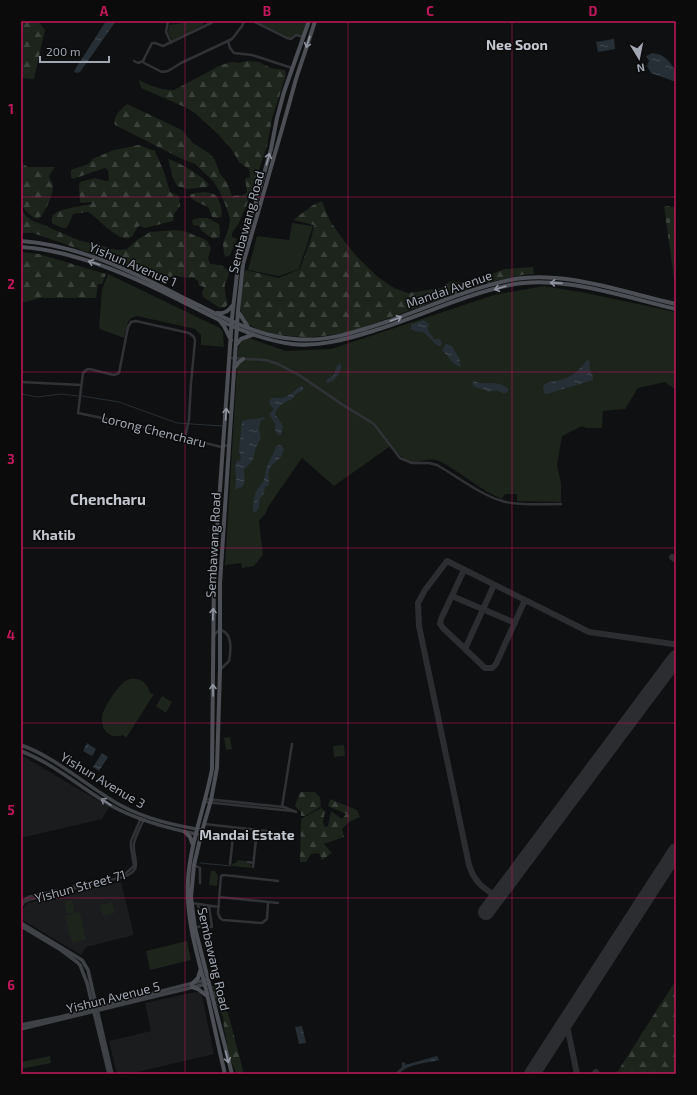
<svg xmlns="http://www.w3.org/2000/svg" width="697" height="1095" font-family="'Exo 2',sans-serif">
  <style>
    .built { fill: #1b1c1e }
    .green { fill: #1c241c }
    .forest { fill: url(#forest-firs) }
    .cemetery { fill: url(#cemetery-stones) }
    .water { fill: url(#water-ripples) }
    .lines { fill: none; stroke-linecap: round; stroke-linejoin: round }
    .stream { stroke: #262f35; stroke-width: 1 }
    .taxiway { stroke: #2b2d30; stroke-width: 6 }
    .runway { stroke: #2b2d30; stroke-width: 16 }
    .minor { stroke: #303236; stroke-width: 2.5 }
    .secondary { stroke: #3e4146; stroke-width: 3.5 }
    .primary { stroke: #4c4f55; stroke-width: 4 }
    .oneway { stroke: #8f95a0 }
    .oneway2 { stroke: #7e838d }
    .grid { fill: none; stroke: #c2185b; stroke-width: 1; stroke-opacity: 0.55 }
    .labels { text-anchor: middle; stroke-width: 3; stroke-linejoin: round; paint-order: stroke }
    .street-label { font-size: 13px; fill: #a0a7b3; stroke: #0b0b0c }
    .neighbourhood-label { font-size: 14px; font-weight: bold; fill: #c1c5ce; stroke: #0b0b0c }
    .quarter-label { font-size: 15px; font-weight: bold; fill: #c1c5ce; stroke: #0b0b0c }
    .neatline { fill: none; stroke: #c2185b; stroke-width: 1.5 }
    .grid-label { font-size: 13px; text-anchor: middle; font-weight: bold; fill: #c2185b }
  </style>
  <defs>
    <pattern id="forest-firs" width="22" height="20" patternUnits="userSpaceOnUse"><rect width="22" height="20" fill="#1c241c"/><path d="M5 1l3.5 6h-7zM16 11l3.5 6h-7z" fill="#3a413b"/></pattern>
    <pattern id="cemetery-stones" width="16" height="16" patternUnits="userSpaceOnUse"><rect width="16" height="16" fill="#1c241c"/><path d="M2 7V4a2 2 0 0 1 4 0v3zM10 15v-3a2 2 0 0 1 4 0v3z" fill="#3a413b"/></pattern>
    <pattern id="water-ripples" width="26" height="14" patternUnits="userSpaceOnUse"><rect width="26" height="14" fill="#262f35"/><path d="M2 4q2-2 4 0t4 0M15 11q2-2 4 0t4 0" fill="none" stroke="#424a50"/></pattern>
  </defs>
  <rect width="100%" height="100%" fill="#0f1011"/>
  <path class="built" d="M21,755l88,52 -7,12 -81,19z
    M121,882l13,53 -48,12 -5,8 -60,-36v-6l3,-6 4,-4z
    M195,992h4l3,4 12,58 -85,20h-12l-8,-33 42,-10 -6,-28z"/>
  <path class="green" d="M196,21h7v4l-31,15 -4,-7 1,-8z
    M257,21l50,1 -3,15 -9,-3 -4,5 -28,-13z
    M292,223l21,3 -14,43 -20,7 -31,-6 9,-34 32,4z
    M108,274l112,54 3,4 1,15 -23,-2v-10l-6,-6 -58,-13 -6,2 -3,4 -4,16 -24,-9 -1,-2 3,-38z
    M544,286l42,7 90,19v78l-11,-8 -27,6 -13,21 -22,2 -1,17h-16l-4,-2 -20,10 -5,29 4,18v19l-44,-1v-7h-12l-3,5c-22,-9 -39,-25 -59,-36 -14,-8 -17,-1 -30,-1 -8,-1 -17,-11 -24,-15l-55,39 -32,-28 -34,49 -2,6 -7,8 4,34 -9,11 -12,2 -1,-5 -16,2 13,-215c2,-9 5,-12 14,-11l34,12 45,-2 163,-54z
    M130,679c10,-1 17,3 20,14l4,1 -28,44 -3,-3c-13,5 -23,-5 -21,-19 1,-7 14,-27 20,-32 2,-3 5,-4 8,-5z
    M162,696l10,6 -6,11 -10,-7z
    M230,737l2,12 -6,1 -2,-12z
    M344,745l1,11 -11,1 -1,-11z
    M237,860l10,1v2l4,2v3l-19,-2v-2l5,-2z
    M211,871h4l3,5 -1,10 -8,-1z
    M72,900l3,13 -8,1 -3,-12z
    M112,902l3,11 -12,3 -3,-11z
    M80,912l6,27 -14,4 -7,-27z
    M187,941l4,19 -41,10 -4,-19z
    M50,1056l1,7 -30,6v-7z"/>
  <path class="forest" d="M21,21h17l7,9 -11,49 -13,-1z
    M246,61l13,1 12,6 14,2 1,5 -14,44 -5,27 -15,46 -13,31 -7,10v4l5,2 -7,16 -4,2 -2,-3 -1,-11 6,-16 1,-8 -5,-15 -6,-14 -6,-9 -18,-17 -13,-5 -67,-34c-3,-8 6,-16 12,-21l55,26 11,13 16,10 6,7 5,14 7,8 5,14 11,-1 4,-3 -2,-13 5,-2 -1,-8 -10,-7 -7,-12 -13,-15 -23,-21 -9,-6 -46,-20 -2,-8c9,5 25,11 35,10l47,-25 11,-3 7,1z
    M139,145l16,6 9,21 6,20 9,4 1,10 -6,8 -1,7 -28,7 -6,-2c-4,3 -5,11 -10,12 -11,4 -32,-21 -41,-26l-15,2c-7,17 -5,17 -21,9 0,-3 -1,-7 2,-9 8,-6 28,-8 38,-10l-1,-2 -9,1 -2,-1 -1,-17 1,-3 15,-4 11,3 3,-1 -1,-10 -3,-2 -32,11 -2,-2v-7l17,-6 6,-6 20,-8z
    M168,159c9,2 37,18 41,26l-2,2 -19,2 -11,-3 -4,-8z
    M21,163l7,4h27l-6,9c1,3 4,7 4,10 1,6 -9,30 -15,33 -7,-1 -15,-10 -17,-17 -2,-7 0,-31 0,-39z
    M205,192c3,1 8,1 10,3 5,3 8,17 6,22l-3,1 -6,-1 -4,-10 -11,-5 -6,-4 -1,-3 5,-2z
    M322,201l8,20 15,21 13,16 20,19 16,11 14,5 33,-5 10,-7 16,2 38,-14 28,-2 1,7 -12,1 -39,9 -133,48c-12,2 -24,4 -37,5 -18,0 -67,-2 -72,-24 -2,-9 2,-34 4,-43l34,8 21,-9 12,-34 2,-10 -21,-5 20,-15z
    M21,208l5,8 7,5 6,2 39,17 40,10 9,-1 11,-10 12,-7 25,-2 9,1 20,8 3,2 4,7 -3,10 2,6 11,1 8,6c0,6 -2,8 -4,13 -1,6 1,14 3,20l-3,3 -5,1 -17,-11 -1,-5 2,-4 -2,-2h-3l-1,-5 -4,-3 -14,-1 -5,-2 -6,3 -5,-3 -8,3 -49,-19 -74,-26h-12z
    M199,218h9l11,6 1,6v7l-7,2 -11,-8 -3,-5 -6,-1 -1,-4 2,-2z
    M21,252l18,2 67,20 -4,10h-4l-2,14h-56l-19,5z
    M300,792h15l5,5 1,11 4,3 -2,11 2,5 3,-1 3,-15 11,8 4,-5 -18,-8 2,-7 27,11 3,7 -11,5 -7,7 2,8 -20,7 8,9 -10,7 -3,-7 -8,1 -5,8h-6l1,-43 20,-11 -1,-1 -15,9h-4v-4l-6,-6z
    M676,980v94h-60z
    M212,986h4l8,24 4,3 16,61h-7l-7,-15 -6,-31 -1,-11 -5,-9z"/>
  <path class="cemetery" d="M664,206l12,1v86z"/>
  <path class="water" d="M106,21h10l-36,51 -4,1 -2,-2z
    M614,39l1,10 -17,3 -2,-10z
    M653,53l8,2 7,5 8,11v9l-3,1 -22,-8 -4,-7 2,-5 -3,-5z
    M423,320l6,4 -1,6 6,9h5l3,3 -1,4h-3l-15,-14 -9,-1 -3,-2v-4z
    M447,344l5,2 7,12 2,9 -7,-3 -12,-14 3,-5z
    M587,360l3,2c-2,10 4,12 3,18l-46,14 -3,-1 -1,-7c6,-6 12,-4 20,-7 11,-3 18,-11 24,-19z
    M341,364c1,8 -6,18 -14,19l-1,-3 8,-5 3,-10z
    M475,381c11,6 23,-3 34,9 -5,6 -6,2 -12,1 -3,-1 -6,1 -9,1 -5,-5 -10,-1 -16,-8l1,-2z
    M301,386l2,1v3l-7,4 -5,6c-7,1 -14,7 -16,14l8,12 -2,9h-3l-3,-5v-6l-6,-10 5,-5 -4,-4 -1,-4c5,-6 10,-1 16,-4 5,-2 10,-7 16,-11z
    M264,417l1,2 -4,1 -2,8 2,10 -5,9 -3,13 -9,10c0,9 4,18 -9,19l1,-8 -1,-16 2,-4 4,-1 -2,-10 3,-29c8,-3 14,-1 22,-4z
    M279,445l3,1 2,3c-3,14 -13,13 -15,22 -1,4 0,9 0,14l-4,2 -2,9 -3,1 -1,11 -3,4h-3c0,-5 1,-18 4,-22 1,-3 5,-5 6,-8 2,-4 2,-10 4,-15 2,-7 7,-13 9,-21z
    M87,743l9,6 -4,7 -9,-5z
    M102,753l6,4 -9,14 -6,-4z
    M302,1026l4,17 -7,1 -4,-17z
    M437,1056l2,4c-12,3 -32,4 -40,14h-5l8,-7v-5l3,1v2z"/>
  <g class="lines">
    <path class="stream" d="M21,394l16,3 24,-3 17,2
      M82,396l37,6 58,21 45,3
      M200,863l31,3"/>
    <path class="taxiway" d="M672,557l4,3
      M464,570l-23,49 -1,5 3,4 42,40h7l4,-4 29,-64
      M452,596l63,27
      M465,649l29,-64
      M498,897c-15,-8 -24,-16 -29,-32l-50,-239 -1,-23 7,-13 22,-29 142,71 84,12 3,1
      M566,1021l11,53
      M594,1074l2,-2"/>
    <path class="runway" d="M486,912l190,-254
      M532,1074l144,-223"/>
    <path class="minor" d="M168,21l-2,11 5,11
      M253,21l34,17 4,1 5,-4 7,2
      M228,41l2,7 4,5 18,2 40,13
      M134,61l4,2 5,-2
      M143,61l1,2 18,9 6,-1 13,-8 51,-24 10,-13 2,-5
      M143,61l9,-18h3l8,3 48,-23 2,-2
      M230,358l36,2 12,4 21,11 44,30 31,19 26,34 12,5h17l8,2c21,12 42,29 65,36 13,5 44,3 59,3
      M21,382l60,3
      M185,438l4,-19 2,-36 4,-42 -1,-4 -5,-4 -53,-12 -5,1 -3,5 -9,46 -5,2 -25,-6 -3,1 -3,3 -5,40 58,12 85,22 8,-2
      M213,636l6,-6c14,1 12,21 10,31l-9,9
      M206,799l78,8 12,5
      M205,802l87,9
      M282,807l10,-63
      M204,824l63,7
      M248,862l5,1
      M230,864l4,-36
      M194,865l6,3v15
      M253,867l4,-37
      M125,874l9,-8 -3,-19v-6l10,-23
      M67,888l13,-3
      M219,897l59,6
      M268,902l-1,17 -5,4 -39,-3 -3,-2 -2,-5 3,-37 3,-1 54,6
      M21,903l7,-6 30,-7
      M192,903l27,4
      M21,907l3,-5 5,-2 94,-23c22,-7 9,-19 11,-34 2,-8 7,-17 10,-24
      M201,926l11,1 -3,-21
      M195,928l6,-2 -3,-22"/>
    <path class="secondary" d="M21,745c34,12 67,42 99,60 26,14 53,20 82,25
      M21,751c33,13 59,36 89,54 28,16 60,24 91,30
      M21,923l61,37 6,10 24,104
      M21,926l40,24 16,12 3,3 7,18 22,91
      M21,1025l39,-8 145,-37
      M21,1029l185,-45"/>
    <path class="primary" d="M21,241c61,4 117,34 171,61 33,16 67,35 103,37 32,3 61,-7 91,-17 41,-14 81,-33 124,-42 52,-11 115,13 166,24
      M21,247c54,3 114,30 162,55 35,17 69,37 109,42 28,3 55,-5 81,-13 46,-14 90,-36 137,-46 50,-11 117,13 166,24
      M217,313c8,1 11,-2 16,-8
      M239,313l9,14
      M220,321l4,5 7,14
      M236,345l5,-6 11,-4
      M235,367l4,-5 4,-3
      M185,832l5,5 3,8
      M192,984l6,-6 2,-7
      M192,987l6,2 9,7
      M225,1074c-7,-29 -13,-59 -20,-89 -9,-34 -19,-68 -17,-104 2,-38 17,-74 24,-112l2,-196 18,-255 6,-53 33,-116 6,-31 7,-26 25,-71
      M232,1074l-37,-146 -4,-31 3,-32 7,-30 10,-35 6,-32 3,-98v-87l18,-272 5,-47c18,-62 36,-123 53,-185 6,-19 13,-38 19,-58"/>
  </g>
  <defs><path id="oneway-shaft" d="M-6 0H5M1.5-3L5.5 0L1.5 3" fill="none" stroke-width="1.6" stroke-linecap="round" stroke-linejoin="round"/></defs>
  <g class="oneway">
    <use href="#oneway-shaft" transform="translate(308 42) rotate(108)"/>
    <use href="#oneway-shaft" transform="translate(268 159) rotate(-74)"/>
    <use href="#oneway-shaft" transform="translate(94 263) rotate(-162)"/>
    <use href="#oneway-shaft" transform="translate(556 283) rotate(-176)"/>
    <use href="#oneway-shaft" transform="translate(500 288) rotate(164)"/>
    <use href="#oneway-shaft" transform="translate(396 319) rotate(-20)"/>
    <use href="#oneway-shaft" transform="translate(226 414) rotate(-86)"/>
    <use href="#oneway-shaft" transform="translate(213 614) rotate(-88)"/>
    <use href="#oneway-shaft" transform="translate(213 690) rotate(-91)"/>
    <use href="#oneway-shaft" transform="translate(227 1057) rotate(76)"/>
  </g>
  <use class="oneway2" href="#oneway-shaft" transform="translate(106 802) rotate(-147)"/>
  <path class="grid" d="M185,21v1053M348,21v1053M512,21v1053M21,197h655M21,372h655M21,548h655M21,723h655M21,898h655"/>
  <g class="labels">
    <g class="street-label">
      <text transform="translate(246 222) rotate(-75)" y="5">Sembawang Road</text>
      <text transform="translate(133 264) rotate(23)" y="5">Yishun Avenue 1</text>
      <text transform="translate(449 289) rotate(-19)" y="5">Mandai Avenue</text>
      <text transform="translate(154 430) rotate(14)" y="5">Lorong Chencharu</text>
      <text transform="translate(213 545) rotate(-87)" y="5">Sembawang Road</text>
      <text transform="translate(103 780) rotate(31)" y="5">Yishun Avenue 3</text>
      <text transform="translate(80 886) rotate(-15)" y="5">Yishun Street 71</text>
      <text transform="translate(214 959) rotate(77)" y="5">Sembawang Road</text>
      <text transform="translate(113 997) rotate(-14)" y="5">Yishun Avenue 5</text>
    </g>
    <g class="neighbourhood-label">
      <text x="517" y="50">Nee Soon</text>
      <text x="54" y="540">Khatib</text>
      <text x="247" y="840">Mandai Estate</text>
    </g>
    <g class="quarter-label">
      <text x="108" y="505">Chencharu</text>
    </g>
  </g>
  <rect width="697" height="1095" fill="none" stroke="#0b0b0c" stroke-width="44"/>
  <g transform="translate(639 58) rotate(170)" stroke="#0b0b0c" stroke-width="3" paint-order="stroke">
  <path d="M0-3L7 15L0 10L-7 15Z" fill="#a0a7b3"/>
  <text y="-6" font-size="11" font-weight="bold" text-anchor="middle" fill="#a0a7b3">N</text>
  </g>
  <path d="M40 56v6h69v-6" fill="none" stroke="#a0a7b3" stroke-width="2"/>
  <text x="46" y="56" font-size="12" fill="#a0a7b3" stroke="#0b0b0c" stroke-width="3" paint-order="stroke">200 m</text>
  <rect x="22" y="22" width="653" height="1051" class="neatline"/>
  <g class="grid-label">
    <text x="104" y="16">A</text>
    <text x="267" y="16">B</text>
    <text x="430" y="16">C</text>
    <text x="593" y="16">D</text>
    <text x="11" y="114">1</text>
    <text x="11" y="289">2</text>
    <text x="11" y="464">3</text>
    <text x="11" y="640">4</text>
    <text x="11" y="815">5</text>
    <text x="11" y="990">6</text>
  </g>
</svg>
